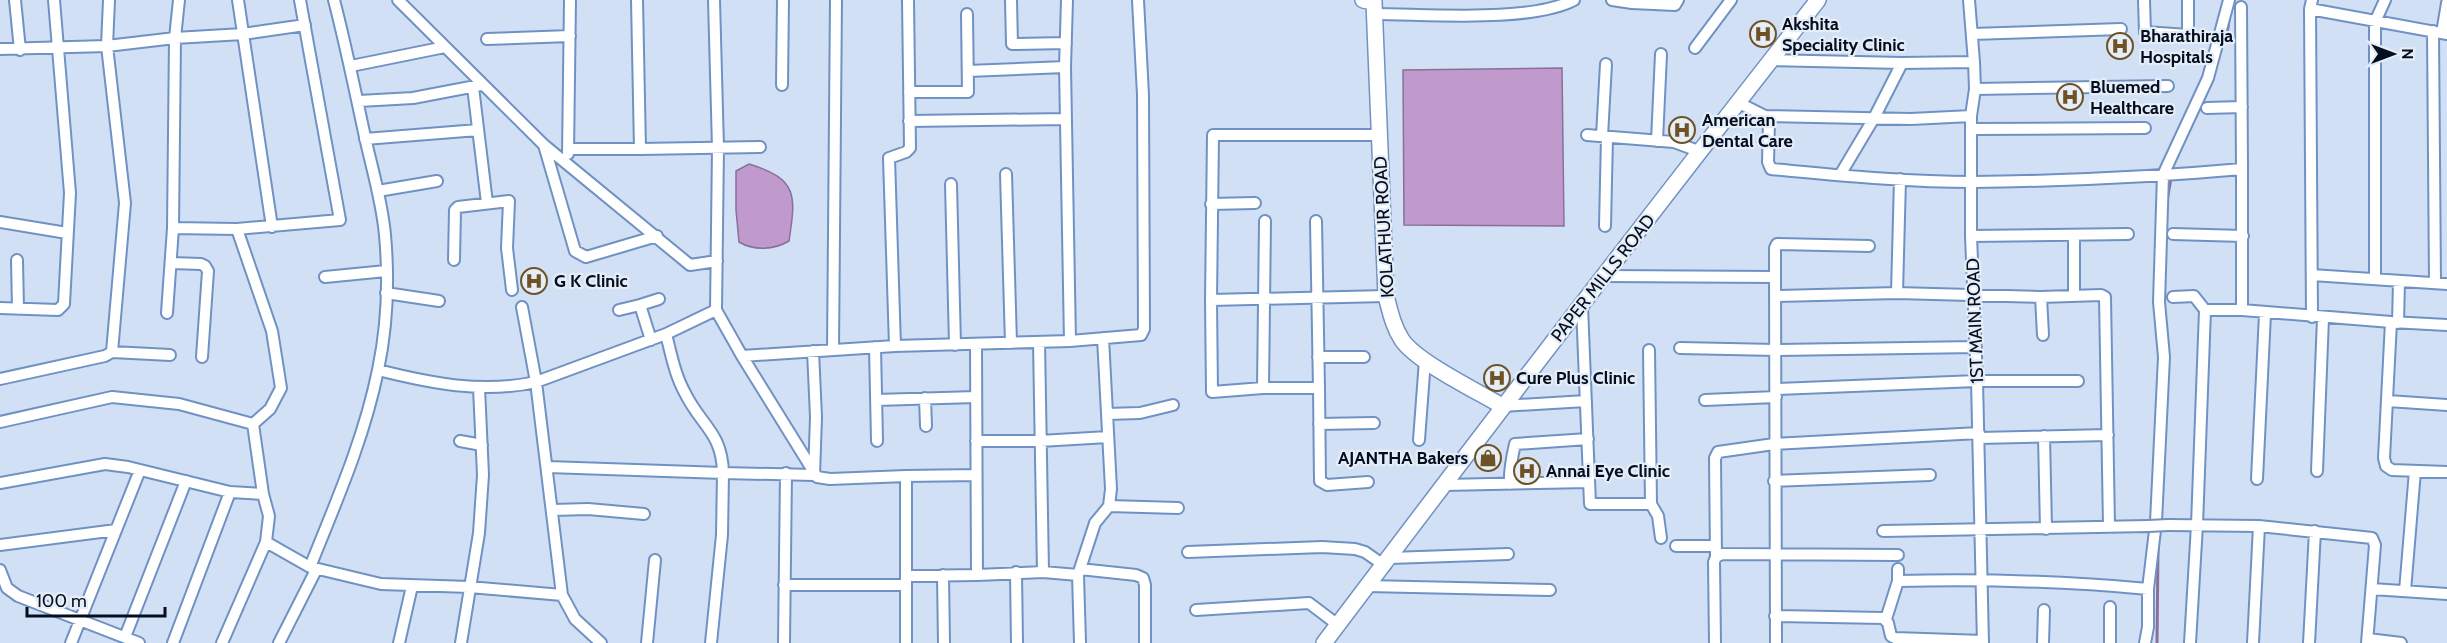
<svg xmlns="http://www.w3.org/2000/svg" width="2447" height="643" font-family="Cabin,sans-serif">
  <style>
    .water { fill: #c09acd; stroke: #887099; stroke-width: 1.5 }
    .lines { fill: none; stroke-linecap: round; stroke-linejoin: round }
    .stream { stroke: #887099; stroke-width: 3 }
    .minor-casing { stroke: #7092c2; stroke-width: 14 }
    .secondary-casing { stroke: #7092c2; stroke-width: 18 }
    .minor { stroke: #fff; stroke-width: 10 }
    .secondary { stroke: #fff; stroke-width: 15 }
    .minor-bridge-casing { stroke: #7092c2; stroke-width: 14; stroke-linecap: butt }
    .minor-bridge { stroke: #fff; stroke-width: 10 }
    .labels { text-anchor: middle; stroke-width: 4.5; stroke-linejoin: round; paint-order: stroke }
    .poi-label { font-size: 18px; font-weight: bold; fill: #040e20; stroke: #e5edf7; text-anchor: start }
    .street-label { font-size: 18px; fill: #040e20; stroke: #e5edf7 }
  </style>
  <rect width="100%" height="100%" fill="#d2e0f5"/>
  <path class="water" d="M1562,68l2,158 -160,-1 -1,-155z
    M749,164c49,15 47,31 40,77 -15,9 -35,10 -50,1l-3,-32v-39z"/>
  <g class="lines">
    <path class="stream" d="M2220,49l7,-14 2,-16
      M2167,201l4,-23
      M2157,643l1,-94"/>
    <defs>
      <path id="minor" d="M15,0l5,50
        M238,0l34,227
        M398,0l146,145 146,120 27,-4
        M714,0l4,148 -2,162 26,46 75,121 13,2 76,-3v167
        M1011,0l1,44 54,-1
        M1067,0l-2,67 5,274
        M1612,0l20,3
        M1632,0v3l43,2 3,-5
        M1969,0l5,62 1,27 -4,27v120l6,145 6,262
        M2144,0l1,32 43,3v-35
        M2312,0l-2,9 137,25
        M2241,7l1,162
        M2310,9l2,308
        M1375,14c53,0 154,9 199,-14
        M2433,31l2,252
        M2442,33l5,-30
        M1972,34l149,-5
        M487,39l83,-3
        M1695,48l36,-48
        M0,49l107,-3 68,-8 68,-4 62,-9
        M1771,60l131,3 72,-1
        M351,66l94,-19
        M968,71l97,-4
        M782,85l1,-85
        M473,87l14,116
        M1975,89l193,-3
        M909,92h59l-1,-78
        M359,101l54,-3 68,-13
        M1739,103l26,13 4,5 -1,41 3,7c66,6 134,13 201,13 89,-1 182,-5 270,-13v141
        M2207,108l35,-1
        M1765,116l146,3 60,-3
        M909,121l157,-2
        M1971,129l174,-1
        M1380,135h-167l-2,165 175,-4
        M1587,135l87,7 27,10
        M1602,136l4,-72
        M365,139l113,-9
        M1657,141l4,-87
        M544,145l31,106 11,6 71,-21
        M568,149h72l-3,-149
        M640,149l120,-2
        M568,154l2,-154
        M1006,174l5,169
        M1840,175l34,-57 28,-55
        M951,184l4,161
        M378,191l59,-10
        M1211,204l44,-1
        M1316,221l3,167
        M0,222l67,11
        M1605,226l2,-89
        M173,228l64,1 103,-9 -40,-220
        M237,229l35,102 9,57 -11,21 -17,15
        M2173,234l70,2
        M2074,235v60
        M1971,236l157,-2
        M17,260l1,49
        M454,260l1,-50 3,-3 51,-6 -2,47 5,42
        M171,263l30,1 4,2 3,5 -6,86
        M2312,275l135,9
        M1605,276l170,1 1,366
        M325,277l61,-6
        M1775,277v-29l2,-4 92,2
        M2375,279v-257l10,-22
        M386,293l53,8
        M1897,293l3,-114
        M1775,296l122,-3 144,4 60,-2 4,2 4,229
        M2041,297l2,38
        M2173,297l21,-1 11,14
        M1211,300l1,92 51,-4h56l1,93 7,4 41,-3
        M1582,306l8,198h61l-2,-154
        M0,308l58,2 6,-6 6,-111 -16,-193
        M619,310l21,-5
        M167,313l6,-85 2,-190 4,-38
        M2398,323l1,-42
        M2447,325l-56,-3 -7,136 2,8 6,4 55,2
        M651,340l-11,-35 19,-6
        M1039,342l4,230 35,3
        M976,344l1,231 66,-3
        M895,346l-6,-188 17,-6 4,-4 -2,-148
        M875,347l2,94
        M1680,348l96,2 200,-3
        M833,350l3,-350
        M112,352l58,3
        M742,356l153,-10 175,-5 71,-6 3,-6 -1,-234 -5,-95
        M1318,357h46
        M378,370c52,13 104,24 158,12l-14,-75
        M0,379l105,-23 7,-4 13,-149 -18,-157 2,-46
        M1263,388l2,-167
        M1777,389l200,-8h101
        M925,398l1,28
        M876,400l100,-3
        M1705,400l71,-3
        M2388,401l59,4
        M1502,406l84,-5
        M1107,414l33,-1 33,-8
        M0,422l112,-25 67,7 74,20
        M1319,424l55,-1
        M2044,436l2,93
        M1979,438l129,-3
        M1419,440l6,-80
        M460,441l22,4
        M976,441h64l68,-4
        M548,467l175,6c-1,-41 -22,-47 -38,-80 -10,-18 -14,-39 -19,-59
        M2317,471l6,-153
        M906,476l70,-1
        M2257,479l8,-165
        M1774,481l156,-6
        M0,483l105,-19 23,3 102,25 33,2
        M1510,484c-1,-13 2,-27 5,-40l73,-5
        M1444,485l145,-3
        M1651,504l7,12 3,22
        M1109,506l69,2
        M553,510l35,-1 56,5
        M2168,525l91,1 -6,117
        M2259,526l113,12 3,7 -8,98
        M1883,531l265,-5
        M266,542l44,25c26,-65 54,-128 68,-197 9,-43 11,-91 7,-135 -3,-34 -13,-66 -20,-98 -10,-46 -19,-91 -31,-137
        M0,545l116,-15
        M1676,546h40
        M1188,552l134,-5 33,2 10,3 20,14
        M1716,557l-1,-99 3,-6 56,-8 205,-11
        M1390,558l118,-4
        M310,567l71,17 88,3 93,8
        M1080,569l56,6 7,3 2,7v58
        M1898,569v12c84,-2 166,0 250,8
        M0,570l7,18 11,8 121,47
        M1016,572l1,71
        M943,575l1,68
        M906,576l71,-1
        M784,585h122
        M1367,586l183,4
        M2372,589l75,5
        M2405,591l10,-120
        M1196,610l113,-7 29,22
        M1775,616l108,2 5,5 3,13 4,2 88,3
        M1886,619l12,-38
        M125,637l61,-156
        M2368,639l33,4
        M71,643l69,-173
        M173,643l57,-151
        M222,643l44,-101 3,-26 -6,-22 -10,-70
        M279,643l37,-73
        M399,643l13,-57
        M461,643l18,-110 4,-58 -4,-87
        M601,643l-26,-24 -13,-24 -26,-213 130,-48 50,-24
        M647,643l8,-83
        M711,643l11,-108 1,-62 91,2 2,-58 -3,-66
        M784,643l2,-170
        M1080,643l-2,-68 17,-52 14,-17 2,-17 -8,-151
        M1715,643l-1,-81 2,-5 6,-3 176,1
        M2043,643l1,-33
        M2110,643v-36
        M2145,643l3,-16v-38l8,-67 8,-165 -5,-55 4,-127 45,-97 21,-78
        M2190,643l7,-118 8,-215h37l149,12
        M2309,643l6,-112"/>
      <path id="secondary" d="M1363,0l11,2 12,294c4,15 7,30 16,44 15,22 75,51 100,66
        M1324,643c163,-216 327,-430 494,-643"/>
    </defs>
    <use href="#minor" class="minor-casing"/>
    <use href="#secondary" class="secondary-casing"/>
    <use href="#minor" class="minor"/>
    <use href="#secondary" class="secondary"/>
    <defs>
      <path id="minor-bridge" d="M2148,526l20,-1"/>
    </defs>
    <use href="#minor-bridge" class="minor-bridge-casing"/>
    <use href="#minor-bridge" class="minor-bridge"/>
  </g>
  <defs>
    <symbol id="hospital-ring" viewBox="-11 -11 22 22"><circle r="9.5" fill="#e5edf7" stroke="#6e5225" stroke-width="1.5"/><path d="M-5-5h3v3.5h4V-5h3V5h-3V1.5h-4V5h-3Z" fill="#6e5225"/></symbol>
    <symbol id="shop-ring" viewBox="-11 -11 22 22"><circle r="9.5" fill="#e5edf7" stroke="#6e5225" stroke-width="1.5"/><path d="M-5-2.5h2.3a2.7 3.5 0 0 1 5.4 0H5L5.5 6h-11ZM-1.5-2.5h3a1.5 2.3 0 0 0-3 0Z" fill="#6e5225"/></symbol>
  </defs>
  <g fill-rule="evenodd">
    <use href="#hospital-ring" x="1748" y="19" width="30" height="30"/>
    <use href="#hospital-ring" x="2105" y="31" width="30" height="30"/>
    <use href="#hospital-ring" x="2055" y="82" width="30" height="30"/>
    <use href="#hospital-ring" x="1667" y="115" width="30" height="30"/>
    <use href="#hospital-ring" x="519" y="266" width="30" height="30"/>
    <use href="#hospital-ring" x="1482" y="363" width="30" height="30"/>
    <use href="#shop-ring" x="1473" y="443" width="30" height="30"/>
    <use href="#hospital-ring" x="1512" y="456" width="30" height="30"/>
  </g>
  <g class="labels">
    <g class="poi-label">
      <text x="1782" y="30">Akshita<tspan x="1782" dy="21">Speciality Clinic</tspan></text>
      <text x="2140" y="42">Bharathiraja<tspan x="2140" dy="21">Hospitals</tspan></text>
      <text x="2090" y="93">Bluemed<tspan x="2090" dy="21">Healthcare</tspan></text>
      <text x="1702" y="126">American<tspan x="1702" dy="21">Dental Care</tspan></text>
      <text x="554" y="287">G K Clinic</text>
      <text x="1516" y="384">Cure Plus Clinic</text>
      <text x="1468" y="464" text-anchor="end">AJANTHA Bakers</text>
      <text x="1546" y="477">Annai Eye Clinic</text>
    </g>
    <g class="street-label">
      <text transform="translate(1384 227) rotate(-93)" y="6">KOLATHUR ROAD</text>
      <text transform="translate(1603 278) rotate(-52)" y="6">PAPER MILLS ROAD</text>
      <text transform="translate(1975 321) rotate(-92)" y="6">1ST MAIN ROAD</text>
    </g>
  </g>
  <g transform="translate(2393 54) rotate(90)" stroke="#e5edf7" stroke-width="4.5" paint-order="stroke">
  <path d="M0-4.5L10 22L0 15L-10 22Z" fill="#040e20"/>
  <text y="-9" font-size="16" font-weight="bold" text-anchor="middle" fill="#040e20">N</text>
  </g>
  <path d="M27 607v9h138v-9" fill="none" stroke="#040e20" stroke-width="3"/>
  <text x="36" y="607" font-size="18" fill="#040e20" stroke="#e5edf7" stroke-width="4.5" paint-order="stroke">100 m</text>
</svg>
